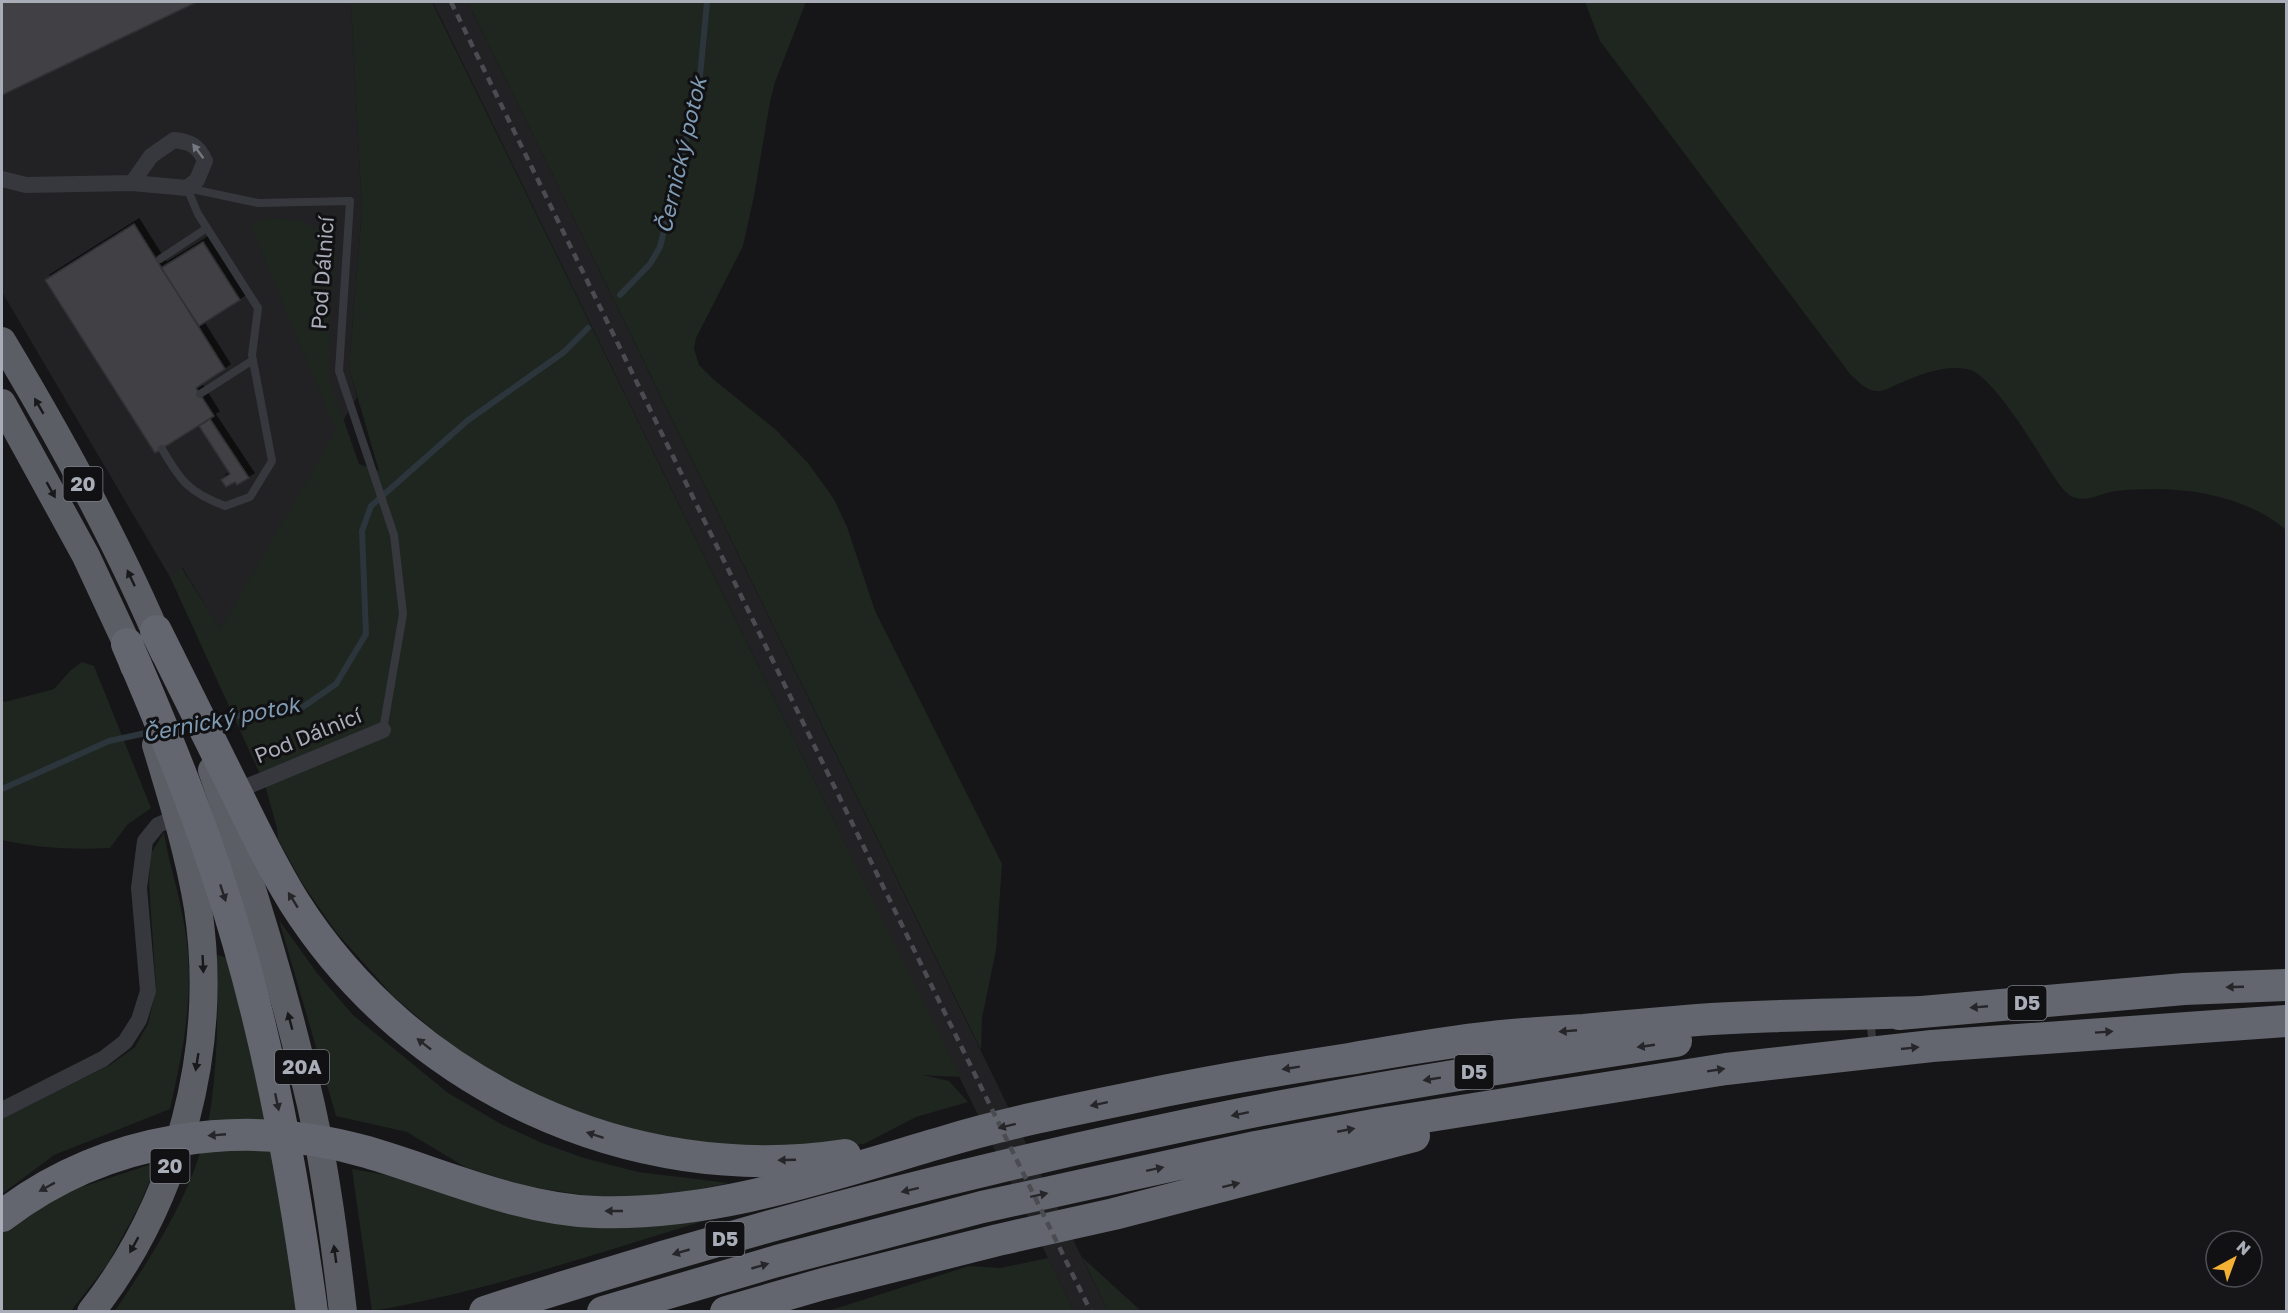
<svg xmlns="http://www.w3.org/2000/svg" width="2288" height="1313" font-family="'Golos Text',sans-serif">
  <style>
    .built { fill: #222225 }
    .green { fill: #1e261f }
    .lines { fill: none; stroke-linecap: round; stroke-linejoin: round }
    .stream { stroke: #2c353c; stroke-width: 6 }
    .building { fill: #404145; stroke: #303034; stroke-width: 1.5; filter: url(#shadow) }
    .service { stroke: #37383d; stroke-width: 8 }
    .minor { stroke: #37383d; stroke-width: 16 }
    .trunk { stroke: #5b5e65; stroke-width: 28 }
    .motorway { stroke: #63666e; stroke-width: 32 }
    .rail { stroke: #4a4c52; stroke-width: 4.5; stroke-dasharray: 8 6; stroke-linecap: butt }
    .oneway { fill: #757881 }
    .oneway2 { fill: #18191b }
    .oneway3 { fill: #26262a }
    .labels { text-anchor: middle; stroke-width: 6; stroke-linejoin: round; paint-order: stroke }
    .shield { fill: #111113; stroke: #7b7e86; stroke-width: 1.5 }
    .shield-label { font-size: 20px; font-weight: bold; fill: #a8adb8 }
    .street-label { font-size: 21px; fill: #a8adb8; stroke: #111113 }
    .water-label { font-size: 22px; font-style: italic; fill: #7f9bb3; stroke: #111113 }
  </style>
  <defs>
    <filter id="shadow"><feDropShadow dx="5" dy="-5" stdDeviation="0" flood-color="#0009"/></filter>
  </defs>
  <rect width="100%" height="100%" fill="#161618"/>
  <path class="built" d="M2,2h349l11,209 -13,157 8,29 -137,233 -38,-63 -12,10 -168,-285z
    M433,2h35l640,1309h-34z"/>
  <path class="green" d="M351,2h81l528,1075 -37,-2 26,6 19,21 -52,15 -52,27 -57,6 -65,-1 -128,-20 -113,-50 -54,-37 -54,-46 -57,-64 -34,-49 -24,-44 -1,-11 -12,-43 -95,-208 11,-10 39,62 116,-198 -86,-207 19,-6 29,2 22,10 16,20 -6,67 -1,61 30,86 20,7 -30,-103 13,-157z
    M468,2h338l-31,80 -5,20 -16,94 -11,50 -47,92 -2,11 5,16 14,14 62,50 33,34 26,36 13,28 28,84 127,253 -6,86 -14,68 -1,32z
    M1585,2h701v528c-44,-38 -113,-45 -169,-39 -15,1 -29,12 -44,6 -10,-4 -20,-22 -26,-31 -13,-21 -57,-94 -80,-97 -25,-4 -47,6 -69,15 -7,3 -15,8 -22,7 -11,-1 -18,-10 -26,-17l-250,-333z
    M82,662l12,4 57,142 -24,17 -17,23c-37,2 -72,0 -108,-8v-140l3,2 49,-13 17,-19z
    M164,832c4,28 13,53 18,81 15,69 3,129 -12,196l-116,46 -52,39v-76l108,-53 25,-18 13,-23 8,-35 -7,-106 1,-28z
    M279,920l38,53 36,42 95,78 53,31 41,19 42,15 54,14 91,11 -55,11 -44,3 -40,-1 -66,-10 -59,-19 -58,-35 -71,-16z
    M217,955l11,3 36,143 35,210 -185,1c43,-63 86,-130 97,-206 7,-51 7,-101 6,-151z
    M158,1162l-20,46 -31,57 -36,46 -69,1v-82l46,-32z
    M352,1169l63,11 302,37c-114,34 -227,74 -345,94z
    M1082,1257l59,54h-33z
    M1048,1258l26,53h-246l141,-45 31,2z"/>
  <g class="lines">
    <path class="stream" d="M620,295l30,-31 10,-17 39,-160 8,-85
      M208,719l92,-10 36,-25 30,-50 -4,-103 9,-25 96,-85 97,-69 24,-24
      M170,727l23,-5
      M2,789l107,-48 46,-10"/>
  </g>
  <path class="building" d="M2,2h195l-195,93z
    M134,224l91,145 -29,19 18,28 -59,37 -110,-173z
    M203,242l37,58 -41,26 -38,-58z
    M210,419l39,59 -12,7 -2,-3 -9,5 -5,-7 9,-6 -31,-48z"/>
  <g class="lines">
    <path class="service" d="M187,188l71,15 92,-2 -11,170 55,164 9,79 -20,116
      M160,259l47,-31
      M200,394l53,-34
      M162,449c20,33 26,43 63,57l25,-9 22,-36 -20,-106 6,-47 -60,-94 -11,-26
      M1870,1018l3,29"/>
    <path class="minor" d="M2,179l24,6 106,-2 55,5 10,-8 8,-19c-7,-16 -15,-19 -31,-21l-23,16 -19,27
      M229,794l154,-64
      M2,1110l101,-51 22,-17 14,-22 9,-29 -9,-103 6,-47 13,-16 25,-11"/>
    <path class="trunk" d="M2,341c60,100 117,203 162,311
      M2,403l84,153 41,88 7,22
      M212,770c39,110 73,221 99,335 15,67 24,138 32,207
      M91,1312c88,-112 128,-264 107,-404 -9,-55 -26,-110 -42,-163"/>
    <path class="motorway" d="M156,631c26,53 52,105 78,157 19,39 37,77 60,114 116,183 336,286 551,253
      M127,644c42,97 82,196 111,298 35,121 57,245 74,370
      M1899,1014l285,-25 102,-4
      M2,1216c103,-79 240,-100 365,-64 75,22 150,57 229,60 119,4 234,-37 347,-70 63,-19 128,-32 192,-45 71,-15 142,-27 214,-38 42,-7 85,-15 127,-20 36,-5 72,-7 108,-9 43,-4 86,-8 128,-11 69,-4 139,-5 208,-7
      M485,1312c249,-81 504,-148 761,-199 143,-28 286,-50 430,-72
      M603,1312l174,-51 205,-54 274,-60 123,-23 347,-55 206,-23 354,-25
      M726,1312l97,-28 175,-44 116,-26 300,-78"/>
    <path class="rail" d="M451,2l640,1310"/>
  </g>
  <defs><path id="oneway-solid" d="M-6-.8H1V-3.2L6.5 0L1 3.2V.8H-6Z" transform="scale(1.5)"/></defs>
  <use class="oneway" href="#oneway-solid" transform="translate(198 151) rotate(-127)"/>
  <g class="oneway2">
    <use href="#oneway-solid" transform="translate(39 406) rotate(-120)"/>
    <use href="#oneway-solid" transform="translate(51 490) rotate(61)"/>
    <use href="#oneway-solid" transform="translate(131 578) rotate(-115)"/>
    <use href="#oneway-solid" transform="translate(203 964) rotate(87)"/>
    <use href="#oneway-solid" transform="translate(290 1021) rotate(-105)"/>
    <use href="#oneway-solid" transform="translate(197 1062) rotate(99)"/>
    <use href="#oneway-solid" transform="translate(134 1245) rotate(119)"/>
    <use href="#oneway-solid" transform="translate(335 1254) rotate(-98)"/>
  </g>
  <g class="oneway3">
    <use href="#oneway-solid" transform="translate(223 893) rotate(72)"/>
    <use href="#oneway-solid" transform="translate(293 900) rotate(-122)"/>
    <use href="#oneway-solid" transform="translate(2235 987) rotate(178)"/>
    <use href="#oneway-solid" transform="translate(1979 1007) rotate(175)"/>
    <use href="#oneway-solid" transform="translate(1568 1031) rotate(175)"/>
    <use href="#oneway-solid" transform="translate(2104 1032) rotate(-4)"/>
    <use href="#oneway-solid" transform="translate(424 1044) rotate(-142)"/>
    <use href="#oneway-solid" transform="translate(1646 1046) rotate(172)"/>
    <use href="#oneway-solid" transform="translate(1910 1048) rotate(-6)"/>
    <use href="#oneway-solid" transform="translate(1291 1068) rotate(171)"/>
    <use href="#oneway-solid" transform="translate(1716 1070) rotate(-9)"/>
    <use href="#oneway-solid" transform="translate(1432 1079) rotate(171)"/>
    <use href="#oneway-solid" transform="translate(277 1102) rotate(78)"/>
    <use href="#oneway-solid" transform="translate(1099 1104) rotate(168)"/>
    <use href="#oneway-solid" transform="translate(1240 1114) rotate(168)"/>
    <use href="#oneway-solid" transform="translate(1007 1126) rotate(166)"/>
    <use href="#oneway-solid" transform="translate(1346 1130) rotate(-11)"/>
    <use href="#oneway-solid" transform="translate(217 1135) rotate(175)"/>
    <use href="#oneway-solid" transform="translate(595 1135) rotate(-162)"/>
    <use href="#oneway-solid" transform="translate(787 1160) rotate(178)"/>
    <use href="#oneway-solid" transform="translate(1155 1169) rotate(-12)"/>
    <use href="#oneway-solid" transform="translate(1231 1185) rotate(-14)"/>
    <use href="#oneway-solid" transform="translate(47 1187) rotate(151)"/>
    <use href="#oneway-solid" transform="translate(910 1190) rotate(166)"/>
    <use href="#oneway-solid" transform="translate(1039 1195) rotate(-12)"/>
    <use href="#oneway-solid" transform="translate(614 1211) rotate(180)"/>
    <use href="#oneway-solid" transform="translate(681 1252) rotate(164)"/>
    <use href="#oneway-solid" transform="translate(760 1266) rotate(-16)"/>
  </g>
  <g class="labels">
    <g class="shield">
      <rect x="63.5" y="467" width="39" height="34" rx="4.5"/>
      <rect x="2007.5" y="986" width="39" height="34" rx="4.5"/>
      <rect x="275" y="1050" width="54" height="34" rx="4.5"/>
      <rect x="1454.5" y="1055" width="39" height="34" rx="4.5"/>
      <rect x="150.5" y="1149" width="39" height="34" rx="4.5"/>
      <rect x="705.5" y="1222" width="39" height="34" rx="4.5"/>
    </g>
    <g class="shield-label">
      <text x="83" y="491">20</text>
      <text x="2027" y="1010">D5</text>
      <text x="302" y="1074">20A</text>
      <text x="1474" y="1079">D5</text>
      <text x="170" y="1173">20</text>
      <text x="725" y="1246">D5</text>
    </g>
    <g class="street-label">
      <text transform="translate(323 273) rotate(-86)" y="7">Pod Dálnicí</text>
      <text transform="translate(308 736) rotate(-22)" y="7">Pod Dálnicí</text>
    </g>
    <g class="water-label">
      <text transform="translate(681 155) rotate(-77)" y="8">Černický potok</text>
      <text transform="translate(221 719) rotate(-11)" y="8">Černický potok</text>
    </g>
  </g>
  <rect width="2288" height="1313" fill="none" stroke="#a8adb8" stroke-width="6"/>
  <g transform="translate(2234 1259) rotate(41)"><circle r="28" fill="#111113" stroke="#4d4f55" stroke-width="1.5"/>
  <path d="M0-4.5L10 22L0 15L-10 22Z" fill="#f2b134"/>
  <text y="-9" font-size="16" font-weight="bold" text-anchor="middle" fill="#a8adb8">N</text>
  </g>
</svg>
